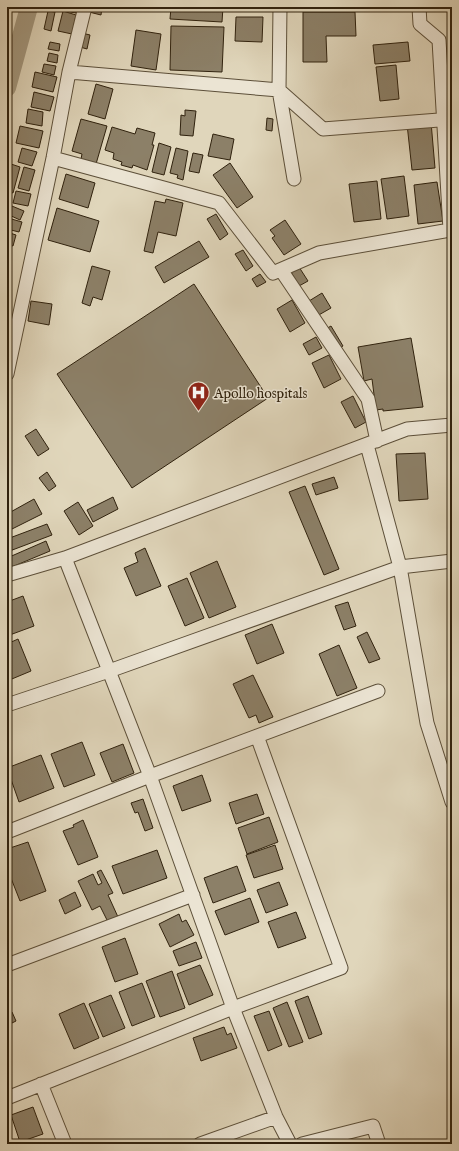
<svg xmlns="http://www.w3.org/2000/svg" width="459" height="1151" font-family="'IM FELL English',serif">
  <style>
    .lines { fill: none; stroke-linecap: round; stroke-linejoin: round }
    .canal { stroke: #a49980; stroke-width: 18 }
    .building { fill: #8c8068; stroke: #30220e }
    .minor-casing { stroke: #5c4f39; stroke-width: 15 }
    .minor { stroke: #ebe4d3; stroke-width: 13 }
    .labels { text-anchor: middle; stroke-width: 3; stroke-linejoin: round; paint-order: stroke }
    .poi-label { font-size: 14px; fill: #30220e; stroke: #ebe4d3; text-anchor: start }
  </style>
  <rect width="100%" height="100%" fill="#e0d6bb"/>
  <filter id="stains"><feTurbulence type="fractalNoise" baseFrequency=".005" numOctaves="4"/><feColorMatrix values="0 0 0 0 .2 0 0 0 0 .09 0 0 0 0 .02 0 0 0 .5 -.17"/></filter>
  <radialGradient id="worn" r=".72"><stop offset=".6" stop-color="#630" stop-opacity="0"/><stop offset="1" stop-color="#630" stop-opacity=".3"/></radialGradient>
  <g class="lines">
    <path class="canal" d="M7,88l22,-81"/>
  </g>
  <path class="building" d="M47,7h30l-1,6 -29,-5z
    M90,7h12l-1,8 -12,-3z
    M171,7h52l-1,15 -52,-3z
    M48,11l7,1 -4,19 -7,-2z
    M63,11l13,4 -4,19 -14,-3z
    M303,12h52l1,24h-30l1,26h-24z
    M236,17h27l-1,25 -27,-1z
    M171,26l53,1 -2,45 -52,-2z
    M136,30l25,4 -5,36 -25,-4z
    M82,33l8,2 -3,14 -7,-2z
    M50,42l10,2 -1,7 -11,-2z
    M408,42l2,19 -35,3 -2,-19z
    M49,53l9,2 -1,8 -10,-2z
    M44,64l12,2 -2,9 -12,-3z
    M396,65l3,34 -19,2 -4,-34z
    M35,72l22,5 -4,15 -21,-5z
    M96,84l17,5 -8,30 -17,-5z
    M34,92l20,5 -4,14 -19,-4z
    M28,109l15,3 -1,14 -16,-3z
    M185,110l11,1 -3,25 -13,-1 1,-20 4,1z
    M267,118l6,1 -1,12 -6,-1z
    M81,119l26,7 -11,38 -15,-5 1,-5 -10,-3z
    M431,122l4,46 -23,2 -5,-46z
    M20,126l23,5 -4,17 -23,-5z
    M112,127l23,7 2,-6 18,5 -3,12h2l-7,25 -14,-5 -1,3 -11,-3 1,-3 -9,-3 1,-6 -9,-3z
    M213,134l21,5 -4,21 -22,-4z
    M159,143l12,4 -7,28 -12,-3z
    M22,148l15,4 -5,14 -14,-4z
    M176,148l12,3 -5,29 -6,-2 1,-3 -8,-2z
    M193,153l10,2 -4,18 -10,-2z
    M8,163l12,4 -7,26 -6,-2z
    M230,163l23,34 -16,11 -24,-33z
    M24,167l11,3 -6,21 -11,-3z
    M66,174l29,9 -7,25 -29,-9z
    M404,176l5,40 -22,3 -6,-40z
    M377,181l4,38 -27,3 -5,-38z
    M437,182l6,39 -25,3 -4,-39z
    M16,191l15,3 -3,12 -15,-3z
    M166,199l17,4 -7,33 -18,-4 -5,21 -9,-2 11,-50 10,2z
    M7,204l17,7 -4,9 -13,-6z
    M57,208l42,13 -9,31 -42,-12z
    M216,214l12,20 -8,6 -13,-21z
    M8,218l14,4 -3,10 -12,-3z
    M285,220l16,24 -17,11 -12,-17 3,-2 -5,-6z
    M7,232l9,3 -3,11 -6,-2z
    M199,241l10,16 -45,26 -9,-16z
    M243,250l10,16 -7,5 -11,-17z
    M92,266l18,5 -8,29 -9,-3 -3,9 -8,-3z
    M299,267l9,14 -9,5 -8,-14z
    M260,274l6,8 -9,5 -5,-8z
    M194,284l74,114 -136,90 -75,-114z
    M322,293l9,15 -14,8 -8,-15z
    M292,300l13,23 -15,9 -13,-23z
    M31,301l21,3 -3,21 -21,-4z
    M331,326l12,20 -7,4 -12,-20z
    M316,337l6,11 -13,7 -6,-11z
    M411,338l12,69 -40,4v-2l-7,1 -4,-31 -8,2 -6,-34z
    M329,355l12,24 -17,9 -12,-25z
    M353,396l13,26 -11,6 -14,-26z
    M36,429l13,20 -11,7 -13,-20z
    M425,453l3,46 -29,2 -3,-47z
    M47,472l9,14 -7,5 -10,-13z
    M334,477l4,11 -22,7 -4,-11z
    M305,486l34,83 -15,6 -35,-83z
    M113,497l5,12 -25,13 -6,-12z
    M34,499l8,15 -34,17 -1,-2v-15z
    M78,502l15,24 -14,9 -15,-24z
    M47,524l5,11 -45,17v-13z
    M46,541l4,10 -43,18v-11z
    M145,548l16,38 -25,10 -12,-28 14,-6 -3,-9z
    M217,561l19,46 -27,11 -19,-45z
    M187,578l17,40 -19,8 -17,-40z
    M23,596l11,30 -27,10v-34z
    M348,602l8,24 -12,4 -9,-24z
    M272,624l12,29 -27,11 -12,-29z
    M367,632l13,27 -11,4 -12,-26z
    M18,639l13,32 -24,10v-37z
    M339,645l18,43 -20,8 -18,-42z
    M253,675l20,42 -14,6 -3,-8 -7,3 -16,-34z
    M82,742l13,33 -31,12 -13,-33z
    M123,744l11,29 -22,9 -12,-29z
    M41,755l13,33 -35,14 -12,-34z
    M202,775l9,26 -29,10 -9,-25z
    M257,794l7,20 -28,10 -7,-21z
    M143,799l10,29 -8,3 -7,-19 -3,1 -4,-10z
    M269,817l9,25 -31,12 -9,-26z
    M83,820l15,37 -20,8 -15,-34 11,-4 -1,-2z
    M28,842l18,49 -26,10 -13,-33v-19z
    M275,845l8,24 -29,9 -8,-23z
    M157,850l10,28 -44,16 -11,-28z
    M237,866l9,25 -33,12 -9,-25z
    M101,870l12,23 -5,2 10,22 -10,5 -8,-16 -8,4 -14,-29 15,-7 5,11 4,-2 -5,-11z
    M279,882l9,23 -22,8 -9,-23z
    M75,892l6,14 -16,8 -6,-14z
    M250,898l9,24 -34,13 -10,-24z
    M296,912l10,26 -28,10 -10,-26z
    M179,914l3,8 4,-2 8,15 -24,12 -11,-23z
    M125,938l13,36 -23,8 -13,-35z
    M196,942l6,16 -23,8 -6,-15z
    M200,965l13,30 -24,10 -12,-31z
    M172,971l13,37 -25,9 -14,-36z
    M142,983l13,34 -23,9 -13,-34z
    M111,995l14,33 -22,9 -14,-33z
    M308,996l14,38 -13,5 -14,-38z
    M287,1002l16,40 -14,5 -16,-39z
    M84,1003l15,35 -25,11 -15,-35z
    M269,1011l13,34 -14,6 -14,-35z
    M12,1012l4,9 -8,4 -1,-11z
    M224,1027l3,8 4,-2 6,15 -36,13 -8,-23z
    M33,1107l10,27 -23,8 -9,-27z"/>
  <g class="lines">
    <defs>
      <path id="minor" d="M280,7l-1,83 44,39 129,-10
        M69,72l210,18 15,89
        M53,158l166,45 54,70 46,-20 131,-23 -11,-190 -19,-16 -1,-17
        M281,270l87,129 9,42
        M7,374l46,-216 16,-86 16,-65
        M367,445l33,122 27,156 25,79
        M65,558l85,218 83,232 43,109 14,27
        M7,575l58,-17 342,-129 45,-4
        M7,705l102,-34 291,-104 52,-6
        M7,832l143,-56 228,-85
        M7,965l186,-70
        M41,1084l24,60
        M7,1098l226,-90 108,-40 -84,-232
        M200,1144l76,-27
        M302,1144l71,-18 6,18"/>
    </defs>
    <use href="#minor" class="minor-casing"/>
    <use href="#minor" class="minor"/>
  </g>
  <defs>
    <symbol id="hospital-pin" viewBox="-11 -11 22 30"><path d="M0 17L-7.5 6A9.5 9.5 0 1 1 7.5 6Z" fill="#8f2418" stroke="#ebe4d3"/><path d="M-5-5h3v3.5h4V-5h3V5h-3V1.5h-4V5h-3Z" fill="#fff"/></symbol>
  </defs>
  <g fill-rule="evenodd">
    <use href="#hospital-pin" x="186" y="380" width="25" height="34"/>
  </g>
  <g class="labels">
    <g class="poi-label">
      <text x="214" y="398">Apollo hospitals</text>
    </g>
  </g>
  <rect width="459" height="1151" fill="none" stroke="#e0d6bb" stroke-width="24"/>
  <rect x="8" y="8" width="443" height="1135" fill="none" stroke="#30220e" stroke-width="2"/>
  <rect x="12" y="12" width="435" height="1127" fill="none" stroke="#30220e"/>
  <rect width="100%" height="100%" filter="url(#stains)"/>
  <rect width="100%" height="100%" fill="url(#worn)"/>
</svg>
